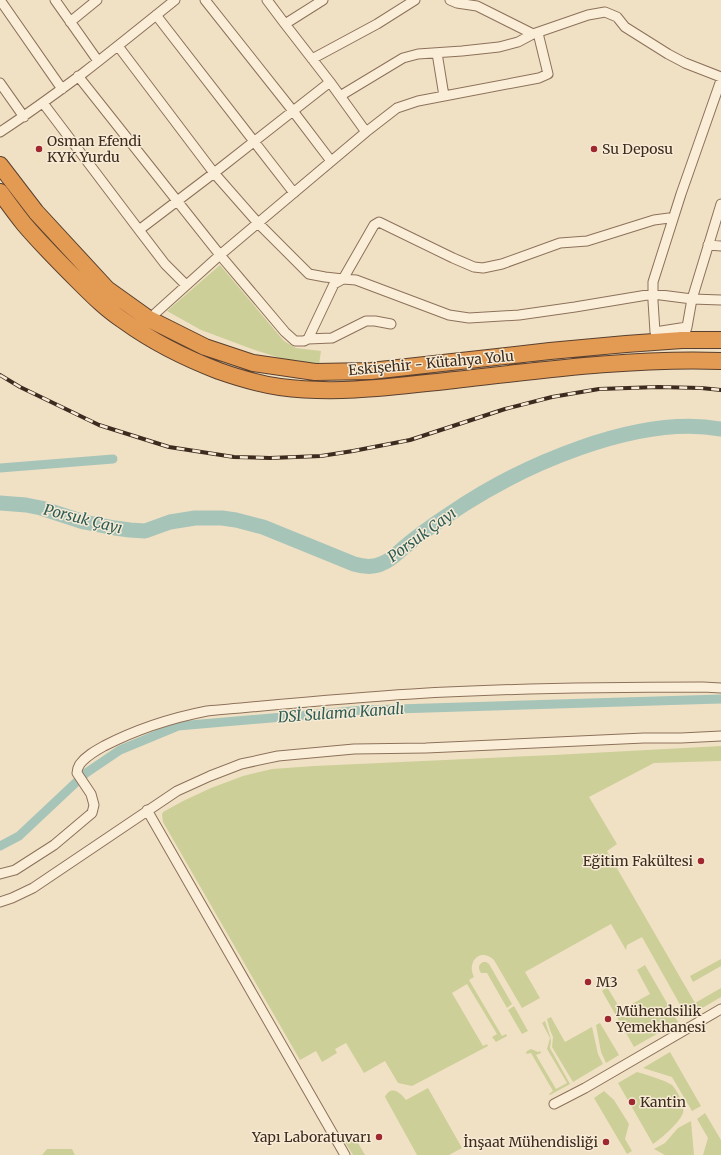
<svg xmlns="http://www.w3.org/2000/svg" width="721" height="1155" font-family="Merriweather,serif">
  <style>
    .green { fill: #cdcf98 }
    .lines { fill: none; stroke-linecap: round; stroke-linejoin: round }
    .canal { stroke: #a7c4b9; stroke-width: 9 }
    .river { stroke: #a7c4b9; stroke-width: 15 }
    .street-casing { stroke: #8d715a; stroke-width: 11 }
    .highway-casing { stroke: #5a402e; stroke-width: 18 }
    .street { stroke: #faeed9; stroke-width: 9 }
    .highway { stroke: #e39a53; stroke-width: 16 }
    .rail-casing { stroke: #3c2b1e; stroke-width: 4 }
    .rail { stroke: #f7ebd5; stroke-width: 2.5; stroke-dasharray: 8; stroke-linecap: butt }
    .poi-dot { fill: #9f2730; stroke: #f7ebd5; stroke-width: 1.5 }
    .labels { text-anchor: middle; stroke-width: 3; stroke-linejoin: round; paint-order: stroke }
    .poi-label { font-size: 14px; fill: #3c2b1e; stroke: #f7ebd5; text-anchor: start }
    .street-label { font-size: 14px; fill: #3c2b1e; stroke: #f7ebd5 }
    .water-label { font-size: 15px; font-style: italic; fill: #2d5c56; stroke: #f7ebd5 }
  </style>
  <rect width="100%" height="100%" fill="#f0e1c5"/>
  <path class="green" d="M220,265l64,76 12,7 25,3 -2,14 -23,-2 -44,-14 -51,-19 -34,-19z
    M721,746v15l-67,2 -65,34 28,47 -10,7 88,152 26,-15v9l-34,20 -45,-80 -15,8 -1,5 -15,-26 -86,48 15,26 -18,10 -28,-48c-13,-13 -28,1 -20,17l-5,3 33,56 4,-2 1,2 -11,6 -4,-5 5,-3 -30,-50 -15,9 31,53 4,-2 1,2 -76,40 -14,-3 -13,-22 -21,12 -18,-30 -11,6 2,4 -15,9 -6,-11 -16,9 -137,-238 -1,-7 1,-3 20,-11 28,-13 32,-12 29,-7 42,-3 240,-11z
    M721,959v7l-28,16 -3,-6z
    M483,962h3l3,2 23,40 -5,4 -20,-35h-6c-3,-5 -3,-8 2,-11z
    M645,965l33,57 -44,25 -32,-56 5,-4 14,23 29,-16 -13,-24z
    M514,1006l14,25 -6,3 -14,-24z
    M551,1017l14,25 27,-15 6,27 5,10 -30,18 -21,-35 1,-10 -3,-7 -3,-11z
    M545,1021l5,15 1,5 -1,7 20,36 -20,11 -1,-1 4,-3 -22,-38 -4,1 -1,-1 1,-2 4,-2 7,3 2,-1 1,2 -5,2 20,34 11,-6 -20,-34 3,-11 -8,-15z
    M600,1023l19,32 -13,8 -5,-11 -5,-27z
    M670,1052l31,54 -9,5 -20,-34 -29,-9z
    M637,1072c7,2 30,9 35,13 5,5 13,20 11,28 -3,9 -22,26 -30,31l-35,-61z
    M428,1088l34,60 -13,7h-32l-32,-58c6,-12 15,-5 21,3z
    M604,1091l10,9 15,24 -4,15 7,12 -5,3 -33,-56z
    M705,1113l16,27v15h-18l5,-17 -11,-19z
    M691,1121l3,34h-29l-11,-6 11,-6 13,-15z
    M354,1136l11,19h-12l-8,-13z
    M47,1149h25l3,6h-33z"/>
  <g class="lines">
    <path class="canal" d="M0,468l113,-9
      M0,846l19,-10 67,-63 34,-23 58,-24 186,-16 357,-11"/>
    <path class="river" d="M0,503l26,2 15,3 43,14 31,6 15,2 15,1 25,-9 25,-4h27l14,2 27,7 91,37c10,3 20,4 29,-1 10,-4 16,-12 24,-18 14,-12 29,-22 44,-32 69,-47 186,-99 270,-84"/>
    <defs>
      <path id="street" d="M0,0l62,89
        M55,0l43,61
        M205,0l88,111 38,50
        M267,0l18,24 38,-24
        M450,0l7,3 20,3 56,28 55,-19 17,-3 12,5 8,10 43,27 17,9 36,14
        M156,15l138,178
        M70,22l27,-22
        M118,46l96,127 44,50 51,51 16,3 18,2 31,-54 5,-3 74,36 21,9 9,1 19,-4 58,-21 27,-2 67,-21 15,-2 4,1
        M437,53l7,43
        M312,59l65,-35 38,-24
        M78,76l142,179 146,-123 -36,-50
        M0,83l24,34
        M340,96l63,-38 15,-4 44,-3 37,-4 19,-5 15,-8
        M43,103l96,127 26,34 21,21
        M0,132c28,-18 55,-38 82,-58 31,-24 62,-49 93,-74
        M366,132l31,-24 21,-7 121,-23 9,-4 -10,-41
        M139,230l75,-57 116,-91 -45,-58
        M708,245l13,1
        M149,319l71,-64 65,77 10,9h9l4,-2 26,-55 9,-5 13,1 93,35 20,3 50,-3 56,-8 78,-13 39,5 29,1
        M687,327l-32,5 -2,-31v-19l28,-88 40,-114
        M685,333l2,-6 5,-28 29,-95
        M308,339l24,-1 34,-17h9l16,3
        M147,810l198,345
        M0,874l15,-4 39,-25 38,-32 2,-8 -3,-11 -14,-21c0,-3 1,-6 3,-9 6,-8 15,-13 24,-18 33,-17 67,-28 103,-35 68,-6 136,-13 205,-17 97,-6 194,-7 291,-7l18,1
        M0,902l12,-4 21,-10 144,-97 33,-15 31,-12 37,-8 76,-7 72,-1 218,-10h37l40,-2
        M554,1104l31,-16 136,-79"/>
      <path id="highway" d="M0,165l36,47 71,77 42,30 56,28 48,16 62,9 56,-1 179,-20 76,-7 56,-4h39
        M0,192c8,11 16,22 24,32 17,20 36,39 55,58 14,14 28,28 45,39 29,21 61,37 95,50 20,7 40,13 61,16 59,8 117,-1 175,-7 88,-10 177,-22 266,-19"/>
    </defs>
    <use href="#street" class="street-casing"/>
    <use href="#highway" class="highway-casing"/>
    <use href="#street" class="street"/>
    <use href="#highway" class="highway"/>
    <defs>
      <path id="rail" d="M0,375l20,12 79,38 70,22 65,10 36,1 51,-2 32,-5 57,-11 95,-31 47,-12 47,-8 59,-2 43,1 20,2"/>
    </defs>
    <use href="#rail" class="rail-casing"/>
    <use href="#rail" class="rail"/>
  </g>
  <g class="poi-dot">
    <circle cx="39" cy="149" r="4"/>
    <circle cx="594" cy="149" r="4"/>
    <circle cx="701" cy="861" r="4"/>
    <circle cx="588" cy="982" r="4"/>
    <circle cx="608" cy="1019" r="4"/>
    <circle cx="632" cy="1102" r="4"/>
    <circle cx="379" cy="1137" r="4"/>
    <circle cx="606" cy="1142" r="4"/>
  </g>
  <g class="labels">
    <g class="poi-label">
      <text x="47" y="146">Osman Efendi<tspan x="47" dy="16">KYK Yurdu</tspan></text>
      <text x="602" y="154">Su Deposu</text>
      <text x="693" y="866" text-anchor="end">Eğitim Fakültesi</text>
      <text x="596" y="987">M3</text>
      <text x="616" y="1016">Mühendsilik<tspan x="616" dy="16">Yemekhanesi</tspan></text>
      <text x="640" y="1107">Kantin</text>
      <text x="371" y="1142" text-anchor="end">Yapı Laboratuvarı</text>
      <text x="598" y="1147" text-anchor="end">İnşaat Mühendisliği</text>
    </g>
    <g class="street-label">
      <text transform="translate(431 363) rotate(-5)" y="5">Eskişehir - Kütahya Yolu</text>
    </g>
    <g class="water-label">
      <text transform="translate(83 519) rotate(14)" y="5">Porsuk Çayı</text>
      <text transform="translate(422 535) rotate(-36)" y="5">Porsuk Çayı</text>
      <text transform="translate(341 713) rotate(-4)" y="5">DSİ Sulama Kanalı</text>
    </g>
  </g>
</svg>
